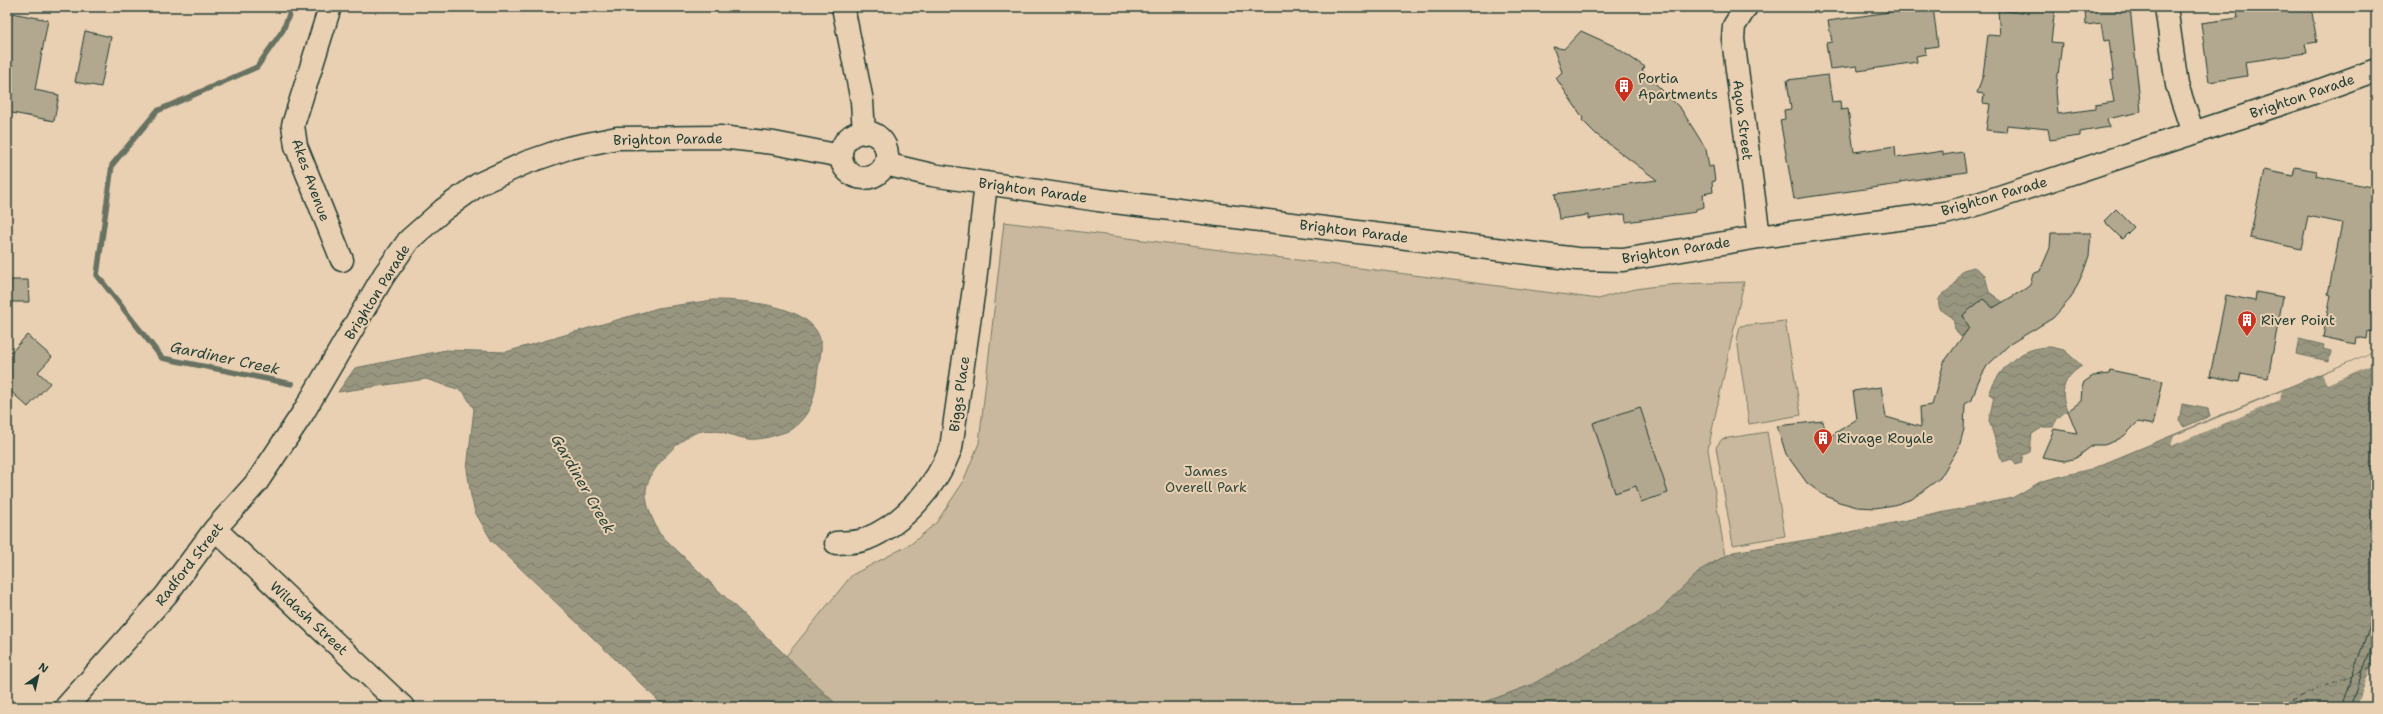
<svg xmlns="http://www.w3.org/2000/svg" width="2383" height="714" font-family="'Shantell Sans',sans-serif">
  <style>
    .park { fill: #c9b89d; stroke: #747a68 }
    .water { fill: url(#water-waves); stroke: #687262 }
    .pier { fill: #ead0b2 }
    .lines { fill: none; stroke-linecap: round; stroke-linejoin: round }
    .stream { stroke: #687262; stroke-width: 5.5 }
    .ferry { stroke: #2b463c; stroke-width: 1; stroke-dasharray: 5 4; stroke-linecap: butt }
    .building { fill: #b2a78f; stroke: #1f3d34 }
    .minor-casing { stroke: #1f3d34; stroke-width: 25 }
    .minor { stroke: #ead0b2; stroke-width: 22 }
    .tram { stroke: #1f3d34; stroke-width: 1 }
    .labels { text-anchor: middle; stroke-width: 4; stroke-linejoin: round; paint-order: stroke }
    .poi-label { font-size: 14px; fill: #1f3d34; stroke: #ead0b2; text-anchor: start }
    .street-label { font-size: 14px; fill: #1f3d34; stroke: #ead0b2 }
    .park-label { font-size: 14px; fill: #30493e; stroke: #ead0b2 }
    .water-label { font-size: 15px; font-style: italic; fill: #2b463c; stroke: #ead0b2 }
  </style>
  <defs>
    <pattern id="water-waves" width="16" height="10" patternUnits="userSpaceOnUse"><rect width="16" height="10" fill="#999680"/><path d="M0 5q4-4 8 0t8 0" fill="none" stroke="#7c7c6a"/></pattern>
  </defs>
  <rect width="100%" height="100%" fill="#ead0b2"/>
  <filter id="ink" filterUnits="userSpaceOnUse"><feTurbulence type="fractalNoise" baseFrequency=".025" numOctaves="2"/><feDisplacementMap in="SourceGraphic" scale="8" xChannelSelector="R" yChannelSelector="G"/><feConvolveMatrix kernelMatrix="1 2 1 2 8 2 1 2 1" color-interpolation-filters="sRGB"/></filter>
  <g filter="url(#ink)">
    <path class="park" d="M1004,222l595,77c46,-17 96,-15 145,-17l-36,167 17,107 -23,13 -47,46 -124,70 -59,22h-633l-53,-51 66,-81 59,-31 25,-21 26,-39 17,-41z
      M1785,321l16,94 -52,9 -12,-85 3,-13z
      M1767,432l18,104 -52,9 -17,-98 6,-8z"/>
    <path class="water" d="M1974,267l11,8 4,17 15,11 -11,5 -10,-9 -20,16 6,13 -8,9 -6,-8 -2,-11 -13,-9c-5,-14 5,-15 13,-23 4,-4 6,-11 10,-16z
      M713,300c29,0 102,4 108,43 1,10 -3,23 -4,33 -2,21 -6,38 -24,52 -4,3 -10,5 -14,6 -9,3 -20,6 -30,5 -16,-2 -30,-11 -47,-8 -20,3 -54,39 -56,59 -1,15 7,30 13,43l180,174h-174l-173,-166 -17,-29 -4,-16 -4,-27 7,-60 -11,-18 -37,-12 -88,13 17,-24 91,-18 60,2 152,-44z
      M2299,339l25,6 -1,4 8,2 -2,10 -33,-7z
      M2051,347l13,3 18,16c-18,11 -23,24 -15,44l-10,9 -4,8h-10l-11,7 -2,18 -7,3 -2,8 -5,2 -4,-6 -10,3 -13,-42 5,-24 -5,-2c10,-26 32,-48 62,-47z
      M2376,351v356h-904l59,-22 124,-70 47,-46 31,-17 98,-16 181,-38 30,-17 49,-12z
      M2182,404l26,5 2,7 -26,11 -5,-6z"/>
    <path class="pier" d="M2376,351v12l-49,21 -5,-10z
      M2282,391l-2,9 -109,46 3,-10z
      M2376,652v55h-19z"/>
    <g class="lines">
      <path class="stream" d="M292,7l-9,23 -26,37 -100,44 -45,54 -15,110 65,83 130,26"/>
      <path class="ferry" d="M2275,707l101,-42"/>
    </g>
    <path class="building" d="M1923,7h10l5,39 -13,2 1,6 -10,2 1,6 -59,9 -1,-5 -27,3 -4,-26 6,-1 -4,-21z
      M2023,7h32l-4,35 11,1 -6,48 2,23 37,-5v-4l19,-3 -4,-22 4,-1 -5,-39 -5,1 -3,-18 -15,2 -1,-18h45l11,105 -34,7 2,8 -29,5v4l-30,4 -2,-11 -41,-4 -1,7 -20,-2 4,-26 -7,-1 1,-9 -7,-1 6,-18 5,-40 12,1 -2,-26 25,3z
      M2236,7h75l6,35 -12,2 2,9 -62,9 2,14 -38,6 -8,-59 37,-5z
      M12,13l36,7 -13,70 24,5 -5,26 -47,-9v-75z
      M85,31l26,6 -10,50 -26,-5z
      M1581,31l33,15 31,21 -3,3 39,39 25,40 3,18 4,-1 2,15 -3,1 1,10 -10,2 1,13 -8,2v3l-70,10 -1,-8 -37,5v-4l-29,4 -4,-25 102,-14 -60,-45 -15,-15 1,-2 -27,-40 6,-6 -9,-25 11,2z
      M1828,75l4,27 8,-1 1,9 7,-1 6,43 41,-6 1,12 47,-7v4l20,-3 3,20 -66,10v2l-106,15 -14,-79 5,-1 -1,-9 7,-1 -4,-29z
      M2295,167l22,4 -1,5 60,12v144l-8,-1 -1,8 -11,-2 -1,7 -32,-7 8,-42 -3,-1 14,-71 -34,-7 -7,33 -51,-11 14,-68 29,6z
      M2116,209l18,18 -12,12 -18,-18z
      M2051,233h40l-2,23 -6,17 -12,25 -18,20 -43,26 -23,22 -9,16 -6,18 -7,4 -1,25 -5,18 -19,31 -28,21 -18,6 -19,3 -18,-1 -18,-5 -17,-8 -15,-11 -21,-29 -9,-28 46,-5 3,18 31,-20 -4,-28 28,-4 5,30 35,10 -1,-20 12,-2 12,-43 25,-34 -6,-13 20,-16 10,9 32,-19 5,-4 3,-11 7,-3 3,-7 7,-16z
      M7,280h21l1,22h-22z
      M2256,292l27,5 -15,81 -27,-5 -2,9 -29,-6 16,-81 29,6z
      M27,335l25,22 -14,15 12,11 -22,24 -21,-19v-31z
      M2110,370l53,11 -10,44 -15,-3 -14,14 -9,5 -11,4h-11l-17,13 -11,3 -23,-4 12,-28 23,4 -9,-22 13,-10 1,-13 2,-6 9,-6 16,-2z
      M1640,407l28,86 -27,9 -5,-16 -21,7 -22,-70z"/>
    <g class="lines">
      <defs>
        <path id="minor" d="M330,7l-37,118 3,21 46,114
          M843,7l19,94 2,32
          M1746,7l-12,19 -1,13 26,198
          M2166,7l11,78 16,48
          M841 155a23 23 0 1 1 46 0a23 23 0 1 1-46 0Z
          M885,164l47,11 166,25 479,59 46,1 136,-23 186,-24 27,-7 330,-109 74,-27
          M215,529l188,178
          M836,543c9,-1 22,0 30,-4 38,-15 71,-54 85,-91l24,-167 11,-98
          M66,707l100,-112 49,-66 42,-47 46,-69 81,-138 25,-35 34,-30 36,-26 46,-21 43,-15 49,-10 103,-1 54,6 67,13"/>
      </defs>
      <use href="#minor" class="minor-casing"/>
      <use href="#minor" class="minor"/>
      <path class="tram" d="M2341,707l35,-99
        M2350,707l26,-73"/>
    </g>
  </g>
  <defs>
    <symbol id="building-pin" viewBox="-11 -11 22 30"><path d="M0 17L-7.5 6A9.5 9.5 0 1 1 7.5 6Z" fill="#c8321e" stroke="#ead0b2"/><path d="M-4-6H4V6H1V3H-1V6H-4ZM-2.5-4.3h1.7v1.8h-1.7ZM.8-4.3h1.7v1.8H.8ZM-2.5-1h1.7V.8h-1.7ZM.8-1h1.7V.8H.8Z" fill="#fff"/></symbol>
  </defs>
  <g fill-rule="evenodd">
    <use href="#building-pin" x="1613" y="75" width="22" height="30"/>
    <use href="#building-pin" x="2236" y="309" width="22" height="30"/>
    <use href="#building-pin" x="1812" y="427" width="22" height="30"/>
  </g>
  <g class="labels">
    <g class="poi-label">
      <text x="1638" y="83">Portia<tspan x="1638" dy="16">Apartments</tspan></text>
      <text x="2261" y="325">River Point</text>
      <text x="1837" y="443">Rivage Royale</text>
    </g>
    <g class="street-label">
      <text transform="translate(2302 96) rotate(-19)" y="5">Brighton Parade</text>
      <text transform="translate(1743 120) rotate(83)" y="5">Aqua Street</text>
      <text transform="translate(668 139) rotate(-1)" y="5">Brighton Parade</text>
      <text transform="translate(311 180) rotate(70)" y="5">Akes Avenue</text>
      <text transform="translate(1033 190) rotate(8)" y="5">Brighton Parade</text>
      <text transform="translate(1994 196) rotate(-16)" y="5">Brighton Parade</text>
      <text transform="translate(1354 231) rotate(7)" y="5">Brighton Parade</text>
      <text transform="translate(1676 250) rotate(-9)" y="5">Brighton Parade</text>
      <text transform="translate(377 292) rotate(-58)" y="5">Brighton Parade</text>
      <text transform="translate(959 394) rotate(-82)" y="5">Biggs Place</text>
      <text transform="translate(189 564) rotate(-52)" y="5">Radford Street</text>
      <text transform="translate(309 618) rotate(43)" y="5">Wildash Street</text>
    </g>
    <g class="park-label">
      <text x="1206" y="476">James<tspan x="1206" dy="16">Overell Park</tspan></text>
    </g>
    <g class="water-label">
      <text transform="translate(225 358) rotate(12)" y="5">Gardiner Creek</text>
      <text transform="translate(583 484) rotate(60)" y="5">Gardiner Creek</text>
    </g>
  </g>
  <rect width="2383" height="714" fill="none" stroke="#ead0b2" stroke-width="24"/>
  <rect x="12" y="12" width="2359" height="690" fill="none" stroke="#1f3d34" stroke-width="1.5" filter="url(#ink)"/>
  <g transform="translate(38 676) rotate(34)" stroke="#ead0b2" stroke-width="3" paint-order="stroke">
  <path d="M0-3L7 15L0 10L-7 15Z" fill="#1f3d34"/>
  <text y="-6" font-size="11" font-weight="bold" text-anchor="middle" fill="#1f3d34">N</text>
  </g>
</svg>
